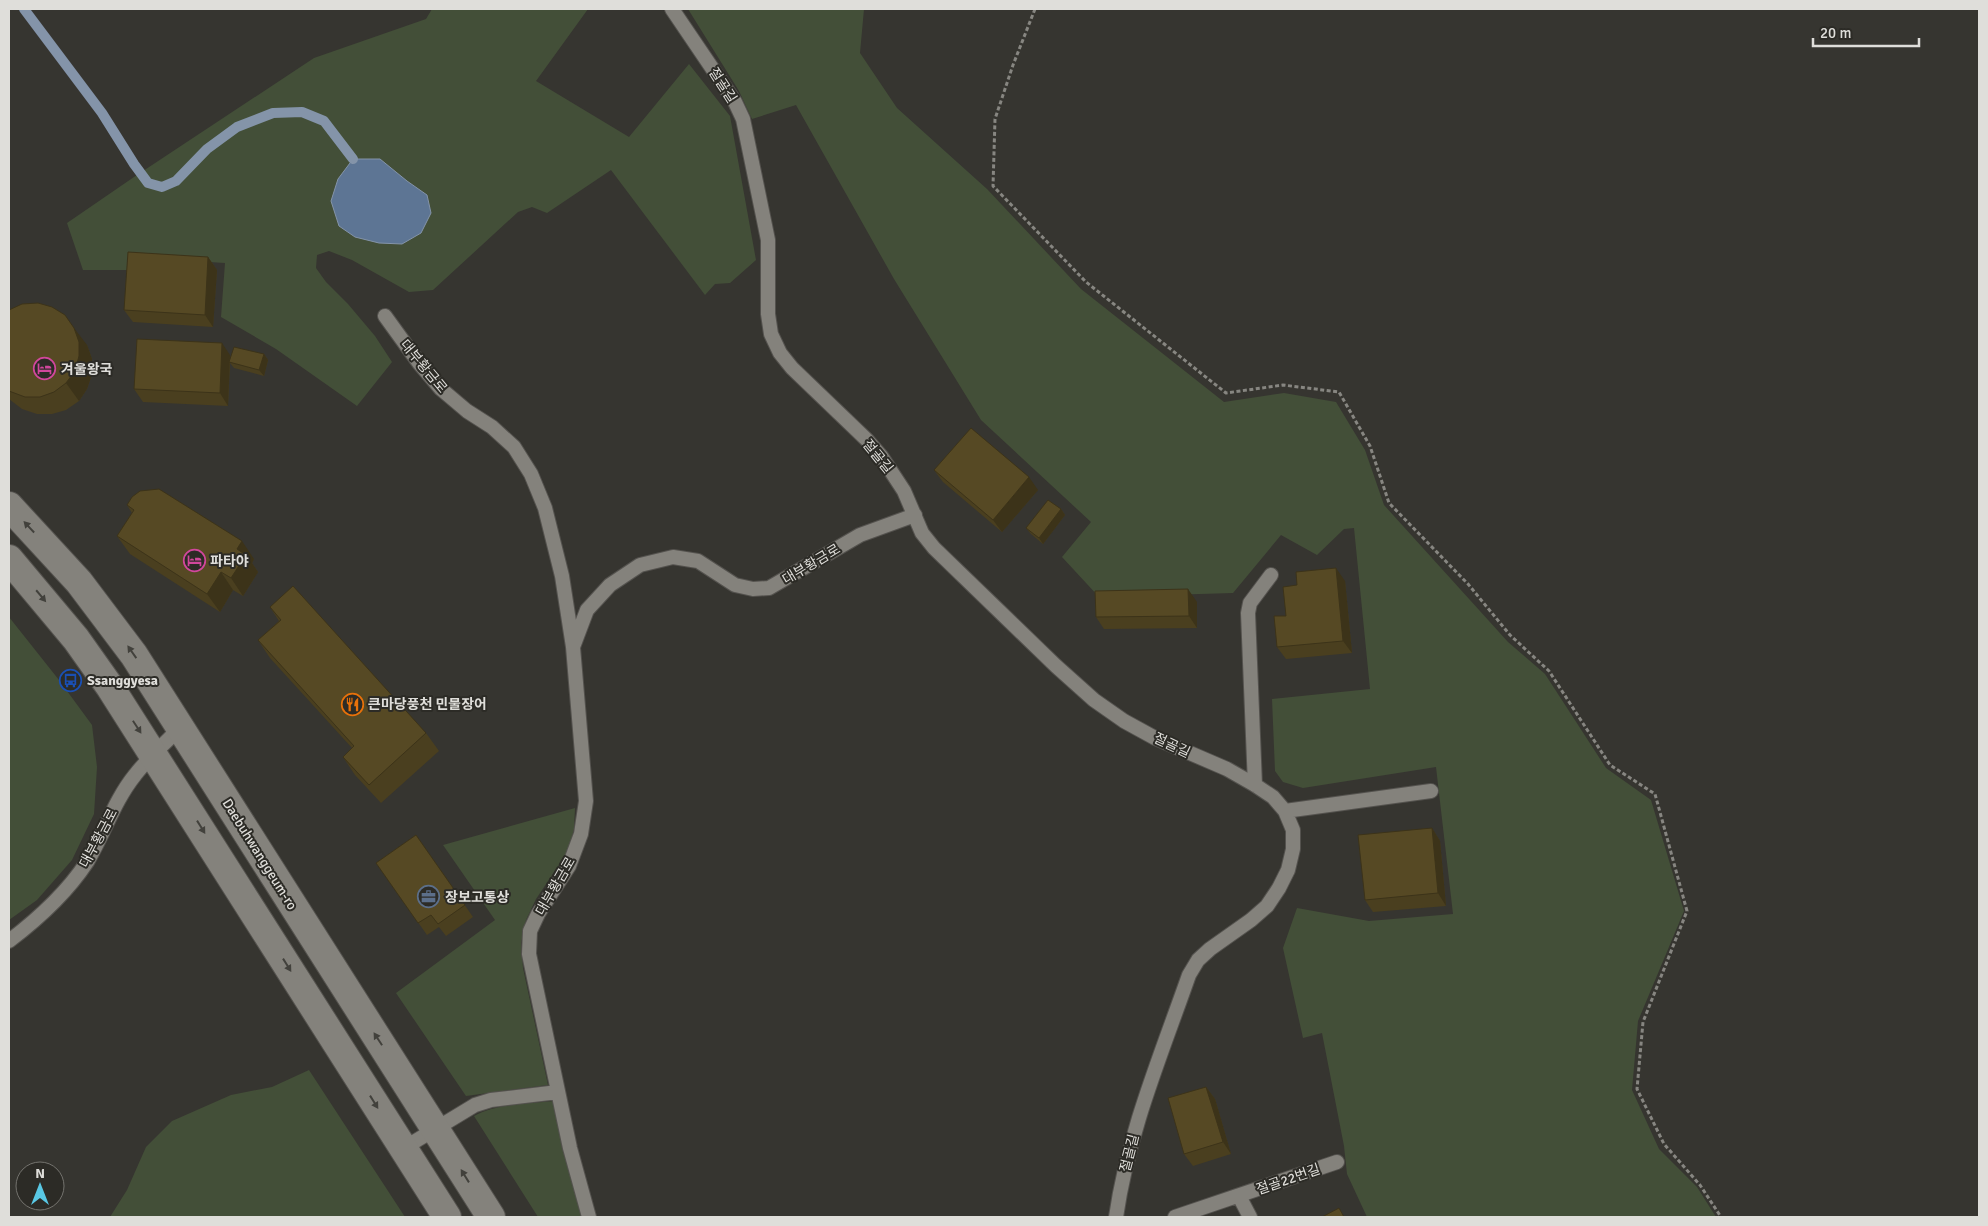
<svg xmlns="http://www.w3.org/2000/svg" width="1988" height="1226" font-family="Signika,'Noto Sans KR',sans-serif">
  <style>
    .green { fill: #434f38; fill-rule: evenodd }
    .water { fill: #5d7594; stroke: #8494a9 }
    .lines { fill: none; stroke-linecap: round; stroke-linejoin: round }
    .stream { stroke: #8494a9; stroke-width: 10 }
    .service-casing { stroke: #54524e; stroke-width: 16 }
    .secondary-casing { stroke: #54524e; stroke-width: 30 }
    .path { stroke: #878681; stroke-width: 3; stroke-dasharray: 4 2.5; stroke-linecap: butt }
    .service { stroke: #84827c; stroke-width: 14 }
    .secondary { stroke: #84827c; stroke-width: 28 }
    .wall { fill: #4a3f1f }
    .shaded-wall { fill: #3c3319 }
    .building { fill: #564924; stroke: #3c3319 }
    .oneway { fill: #42413c }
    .labels { text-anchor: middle; stroke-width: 4; stroke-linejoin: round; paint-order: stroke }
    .street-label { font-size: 14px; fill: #dfdeda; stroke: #2c2b26 }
    .poi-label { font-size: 14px; font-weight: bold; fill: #dfdeda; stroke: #2c2b26; text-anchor: start }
  </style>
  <rect width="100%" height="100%" fill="#363530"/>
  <path class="green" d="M432,9h156l-52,72 93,56 60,-73 41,52 26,144 -26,23 -15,1 -10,11 -94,-125 -64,43 -15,-6 -14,5 -85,78 -24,2 -57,-32 -23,-9 -12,4 -1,13 10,14 22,22 27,32 17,26 -35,44 -81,-57 -55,-32 4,-54 -97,-6 -1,13h-44l-16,-47 67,-46 180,-119 112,-39zM407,181l20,14 4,18z
    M688,9h176l-4,44 37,55 90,81 94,100 143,113 60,-9 52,9 29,48 19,55 124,137 37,32 61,94 45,32 33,111 -46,110 -6,69 27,59 38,38 19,30h-349l-20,-43 -3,-28 -22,-113 -19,5 -20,-90 14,-40 72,13 84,-7 -17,-147 -133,21 -20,-6 -8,-11 -3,-72 98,-10 -16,-161 -10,1 -27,26 -36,-20 -48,58 -134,4 -37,-40 29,-35 -110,-102 -87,-141 -98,-174 -44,14 -13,-28z
    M9,617l50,63 33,45 5,42 -3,47 -22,46 -35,40 -28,20z
    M575,808l-1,21 -5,21 -33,49 -10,21 -5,23 2,25 25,117 -82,11 -70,-103 99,-73 -52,-75z
    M309,1070l96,147h-295l17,-27 19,-43 26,-26 59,-26 41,-8z
    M554,1101l28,116h-44l-64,-101c23,-13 54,-12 80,-15z"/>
  <path class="water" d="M353,159h27l27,22 20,14 4,18 -10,20 -19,11 -23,-1 -24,-6 -16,-11 -8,-25 7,-22z"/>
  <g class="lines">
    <path class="stream" d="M24,9l78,104 32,51 14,19 14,4 14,-6 31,-32 30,-22 36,-14 29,-1 22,9 29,38"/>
    <defs>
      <path id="service" d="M672,9l63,93 8,17 25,121v74l3,20 9,19 12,15 75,72 14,16 23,35 18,42 12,15 122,118 38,34 30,21 31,17 72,31 28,16 18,12 12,14 8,19v19l-5,21 -9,18 -12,18 -16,14 -41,29 -12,11 -9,15c-28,80 -61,158 -73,242
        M385,316l34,47 22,26 26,22 25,16 22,20 17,27 14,34 17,68 11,71 13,154 -5,33 -12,32 -31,48 -8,17 -1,23 41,194 19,69
        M573,647l14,-37 23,-25 30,-20 33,-8 25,4 37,24 18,4 16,-1 91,-53 55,-20
        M1255,785l-7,-172 2,-10 21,-28
        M1285,811l146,-20
        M9,941c29,-22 57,-47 78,-79 17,-28 27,-61 48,-87 13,-17 30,-32 45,-47
        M404,1148l71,-43 16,-5 67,-8
        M1239,1196l11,21
        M1175,1217l162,-55"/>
      <path id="secondary" d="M9,506l70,76 55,73 357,562
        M9,559l67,80 34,48 337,530"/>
    </defs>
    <use href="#service" class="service-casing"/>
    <use href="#secondary" class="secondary-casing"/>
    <path class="path" d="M1035,9l-22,56 -18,54 -2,67 93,96 140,111 57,-8 56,7 31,54 19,57 79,81 42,51 39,36 61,94 45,29 32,117 -44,111 -6,67 27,55 36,41 21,32"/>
    <use href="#service" class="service"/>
    <use href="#secondary" class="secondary"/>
  </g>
  <path class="wall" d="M208,257l9,13 -4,57 -80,-5 -9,-12z
    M9,310l78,35 5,14v15l-5,15 -8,12 -13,9 -14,4h-15l-15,-5 -13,-10z
    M264,354l4,6 -4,16 -30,-8 -4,-5 -2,43 -85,-4 -9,-13 96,-34v4z
    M934,470l104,20 -36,42 -59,-50z
    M127,505l127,54 -2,4 6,9 -15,24 -10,-6 -13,22 -90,-58 -13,-18 15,-23z
    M1061,509l4,6 -22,29 -12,-10 -5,-6z
    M1345,581l7,72 -66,6 -9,-12 9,-31z
    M1197,602v26l-93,1 -8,-12z
    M270,607l156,126 13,18 -58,52 -26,-28 -12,-18 9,-9 -82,-90 -12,-18 21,-19z
    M1432,828l8,13 6,65 -73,6 -8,-12z
    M416,835l57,82 -27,19 -7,-9 -12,8 -51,-72z
    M1206,1087l9,12 16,55 -38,12 -9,-12z"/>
  <path class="shaded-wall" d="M208,257l9,13 -4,57 -8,-12z
    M74,328l13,17 5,14v15l-5,15 -8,12 -13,-18z
    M222,343l8,12 -2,51 -8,-13z
    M264,354l4,6 -4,16 -5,-6z
    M1029,477l9,13 -36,42 -9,-12z
    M1061,509l4,6 -22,29 -4,-6z
    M242,541l12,18 -2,4 6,9 -15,24 -12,-18 6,-29z
    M1336,568l9,13 7,72 -9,-12z
    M221,572l12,18 -13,22 -13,-18z
    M1188,589l9,13v26l-8,-12z
    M1432,828l8,13 6,65 -8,-13z
    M1206,1087l9,12 16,55 -8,-12z"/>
  <path class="building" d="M128,252l80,5 -3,58 -81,-5z
    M38,303l14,4 13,8 9,13 5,14v14l-4,15 -9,12 -12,9 -14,5h-15l-16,-6v-81l13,-6z
    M137,339l85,4 -2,50 -86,-4z
    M234,347l30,7 -5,16 -30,-8z
    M971,428l58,49 -36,43 -59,-50z
    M159,489l83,52 -5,8 9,6 -15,23 -10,-6 -14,22 -90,-58 17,-26 -7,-5 5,-8 8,-6z
    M1048,500l13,9 -22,29 -13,-10z
    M1336,568l7,73 -66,6 -3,-31h12l-3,-29 14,-2 -1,-13z
    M293,586l133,147 -57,52 -26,-28 11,-11 -96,-106 23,-20 -11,-13z
    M1188,589l1,27 -93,1 -1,-26z
    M1432,828l6,65 -73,7 -7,-65z
    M416,835l49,70 -27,19 -7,-9 -13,8 -42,-60z
    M1206,1087l17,55 -39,12 -16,-56z
    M1339,1208l5,9h-22z"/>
  <defs><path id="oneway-solid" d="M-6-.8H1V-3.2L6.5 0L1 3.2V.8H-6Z" transform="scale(1.25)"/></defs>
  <g class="oneway">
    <use href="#oneway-solid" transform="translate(29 527) rotate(-133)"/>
    <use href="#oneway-solid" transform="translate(41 596) rotate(50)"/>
    <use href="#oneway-solid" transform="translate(132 652) rotate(-125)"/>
    <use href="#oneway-solid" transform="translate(137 727) rotate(57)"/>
    <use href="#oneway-solid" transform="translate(201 827) rotate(58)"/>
    <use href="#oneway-solid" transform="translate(287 965) rotate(58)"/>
    <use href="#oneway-solid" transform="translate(378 1039) rotate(-123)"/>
    <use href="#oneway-solid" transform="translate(374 1102) rotate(58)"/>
    <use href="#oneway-solid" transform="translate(465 1176) rotate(-122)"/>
  </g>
  <defs>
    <symbol id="hotel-ring" viewBox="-11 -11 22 22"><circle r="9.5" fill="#2c2b26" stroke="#d1479c" stroke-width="1.5"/><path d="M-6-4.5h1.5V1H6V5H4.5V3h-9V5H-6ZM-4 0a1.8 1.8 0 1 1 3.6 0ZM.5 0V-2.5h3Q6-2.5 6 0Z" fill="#d1479c"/></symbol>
    <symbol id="bus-ring" viewBox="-11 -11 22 22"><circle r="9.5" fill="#2c2b26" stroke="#1a4fb4" stroke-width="1.5"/><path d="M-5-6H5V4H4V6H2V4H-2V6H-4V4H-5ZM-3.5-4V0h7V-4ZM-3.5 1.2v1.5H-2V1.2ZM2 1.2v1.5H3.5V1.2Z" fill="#1a4fb4"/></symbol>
    <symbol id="restaurant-ring" viewBox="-11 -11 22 22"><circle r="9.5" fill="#2c2b26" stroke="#e8710a" stroke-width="1.5"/><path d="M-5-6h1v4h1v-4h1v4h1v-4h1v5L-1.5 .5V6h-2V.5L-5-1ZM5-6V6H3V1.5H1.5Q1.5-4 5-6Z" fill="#e8710a"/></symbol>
    <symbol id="office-ring" viewBox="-11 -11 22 22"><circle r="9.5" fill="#2c2b26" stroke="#5c6f8a" stroke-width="1.5"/><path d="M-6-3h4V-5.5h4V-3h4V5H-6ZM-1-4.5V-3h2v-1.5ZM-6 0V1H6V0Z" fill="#5c6f8a"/></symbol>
  </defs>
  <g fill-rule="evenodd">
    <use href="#hotel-ring" x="32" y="356" width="25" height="25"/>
    <use href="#hotel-ring" x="182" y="548" width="25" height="25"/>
    <use href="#bus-ring" x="58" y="668" width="25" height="25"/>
    <use href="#restaurant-ring" x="340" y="692" width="25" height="25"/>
    <use href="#office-ring" x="416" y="884" width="25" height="25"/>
  </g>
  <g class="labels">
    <g class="street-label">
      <text transform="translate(723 85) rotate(57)" y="5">절골길</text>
      <text transform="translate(424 366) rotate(50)" y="5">대부황금로</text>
      <text transform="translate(878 456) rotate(51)" y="5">절골길</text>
      <text transform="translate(811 564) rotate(-31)" y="5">대부황금로</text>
      <text transform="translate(1172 745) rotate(25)" y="5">절골길</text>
      <text transform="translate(98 838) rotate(-62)" y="5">대부황금로</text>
      <text transform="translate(260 854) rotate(58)" y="5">Daebuhwanggeum-ro</text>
      <text transform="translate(555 886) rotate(-60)" y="5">대부황금로</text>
      <text transform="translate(1129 1153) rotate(-76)" y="5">절골길</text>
      <text transform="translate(1288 1179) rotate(-19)" y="5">절골22번길</text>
    </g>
    <g class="poi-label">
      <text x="61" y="374">겨울왕국</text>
      <text x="210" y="566">파타야</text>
      <text x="87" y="685">Ssanggyesa</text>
      <text x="368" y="709">큰마당풍천 민물장어</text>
      <text x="445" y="902">장보고통상</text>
    </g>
  </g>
  <rect width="1988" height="1226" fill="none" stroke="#dfdeda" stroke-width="20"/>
  <g transform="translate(40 1186)"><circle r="24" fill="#2c2b26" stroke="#74736e"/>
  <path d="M0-4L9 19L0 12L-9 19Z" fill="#59c8e4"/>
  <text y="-8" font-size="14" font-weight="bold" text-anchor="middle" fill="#dfdeda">N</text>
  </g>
  <path d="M1813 38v8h106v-8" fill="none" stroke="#dfdeda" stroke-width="2.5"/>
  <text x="1820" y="38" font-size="15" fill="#dfdeda" stroke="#2c2b26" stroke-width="4" paint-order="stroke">20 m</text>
</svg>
